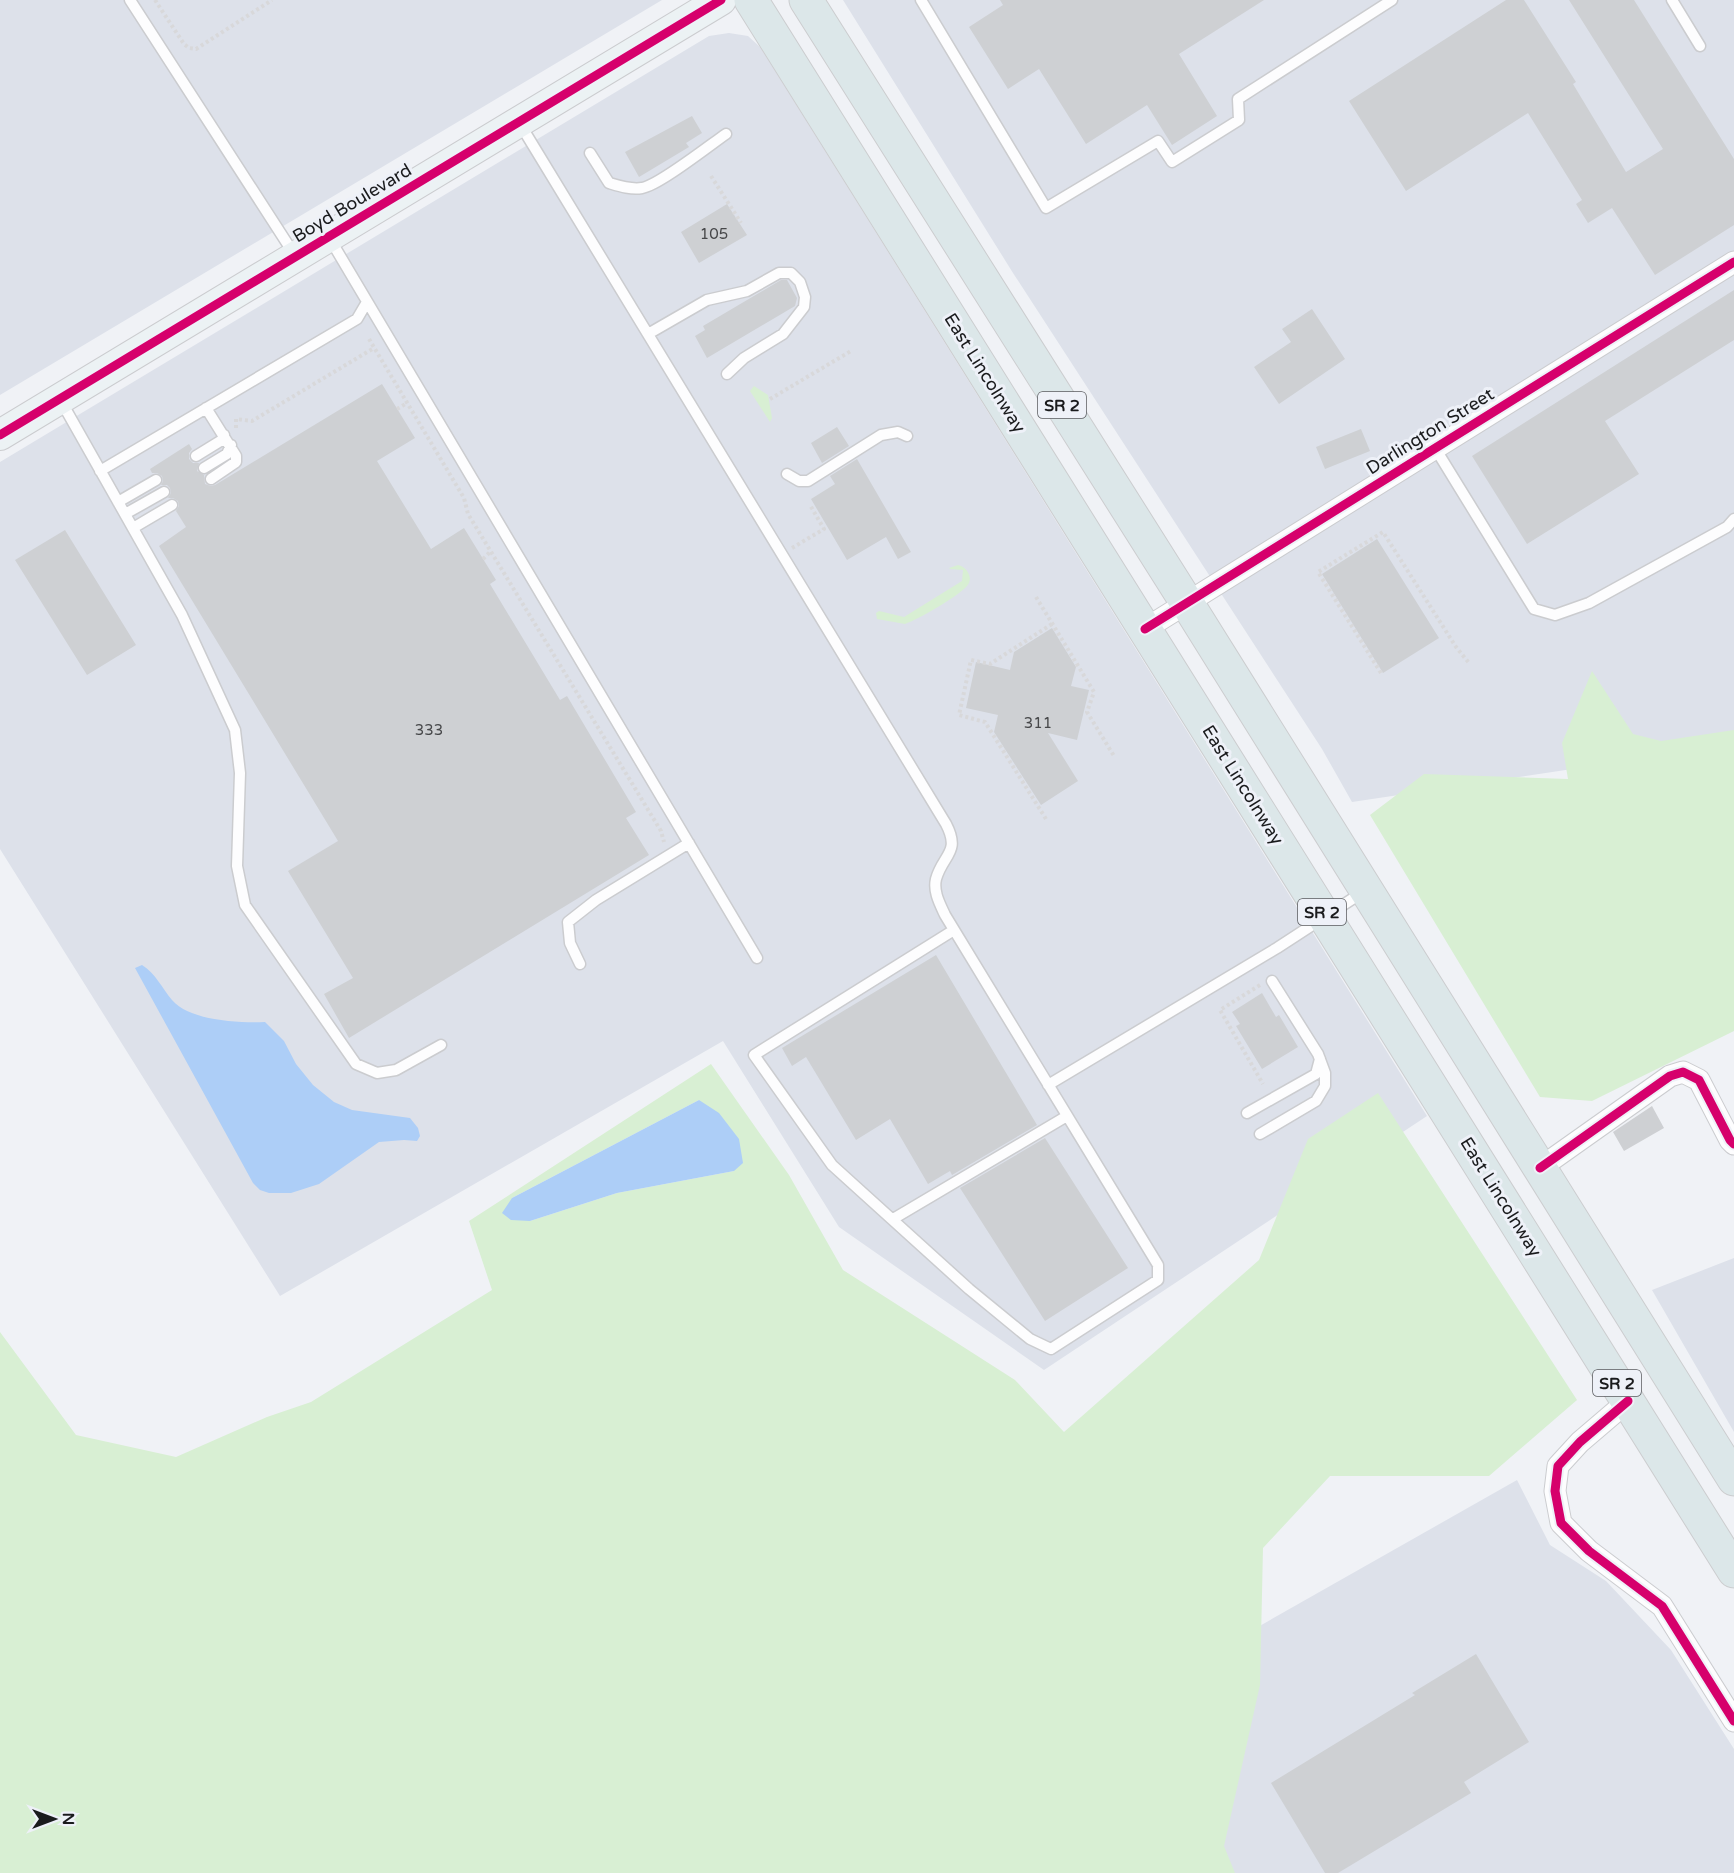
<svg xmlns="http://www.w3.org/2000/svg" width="1734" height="1873" font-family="'Varela Round',sans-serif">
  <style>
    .built { fill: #dde1ea }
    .green { fill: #d8efd3; fill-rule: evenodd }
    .water { fill: #adcef7 }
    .building { fill: #ced0d3 }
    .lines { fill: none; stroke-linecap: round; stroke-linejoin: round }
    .lane-casing { stroke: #cbcccf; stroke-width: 13 }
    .street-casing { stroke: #cbcccf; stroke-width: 23 }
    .secondary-casing { stroke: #cbcccf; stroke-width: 32 }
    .primary-casing { stroke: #cccdcf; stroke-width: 35 }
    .path { stroke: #d8d8da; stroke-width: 4; stroke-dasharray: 3 3; stroke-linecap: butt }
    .lane { stroke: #fdfdfe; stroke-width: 10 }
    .street { stroke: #fdfdfe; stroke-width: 21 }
    .secondary { stroke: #ecf2f4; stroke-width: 30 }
    .primary { stroke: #dce7e9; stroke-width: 33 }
    .cycleway-casing { stroke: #eef1f8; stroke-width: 13 }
    .cycleway { stroke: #d6006c; stroke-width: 9 }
    .labels { text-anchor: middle; stroke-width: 6; stroke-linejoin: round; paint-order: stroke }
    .number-label { font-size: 15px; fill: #47484a }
    .shield { fill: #eef1f8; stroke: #5a5b5f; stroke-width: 1.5 }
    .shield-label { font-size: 16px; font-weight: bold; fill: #1a1b1d }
    .street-label { font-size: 18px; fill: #1a1b1d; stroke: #eef1f8 }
  </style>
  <rect width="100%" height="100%" fill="#f0f2f6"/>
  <path class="built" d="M0,0h662l-662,395z
    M843,0h891v750l-122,13 -260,39 -30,-53 -309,-476z
    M729,33l19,3 12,11 9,14 658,1055 -383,254 -205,-143 -116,-186 -443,255 -280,-447v-387l709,-426z
    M1734,1258v174l-82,-142z
    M1517,1480l33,65 56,36 65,69 63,99v124h-613l-36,-148z"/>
  <path class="green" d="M754,386l14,9 4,23 -2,4 -20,-31z
    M958,565c9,2 16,13 9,21 -10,11 -48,33 -62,38l-28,-5 -1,-6 3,-2 25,6 58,-36 1,-11 -13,-1 -1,-1z
    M1592,671l41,63 28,7 73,-11v301l-142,70 -52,-4 -170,-282 54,-41 144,5 -6,-36z
    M711,1064l78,111 54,95 172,110 49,52 195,-172 49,-121 70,-46 199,307 -88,76h-159l-67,72 -3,137 -36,161 11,27h-1235v-541l76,103 100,22 91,-40 44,-15 181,-112 -23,-69zM699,1100l35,71 -117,22 -87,28 -18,-23z"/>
  <path class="water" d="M142,965c14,9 20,23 30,35 18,21 67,23 93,22l19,19 12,23 17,21 21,17 18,8 58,8 8,10 2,8 -3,5 -13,-1 -25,2 -60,42 -28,9h-22l-9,-3 -7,-7 -118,-215z
    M699,1100l20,13 20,26 4,24 -9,8 -117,22 -87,28 -19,-1 -9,-7 10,-15z"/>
  <path class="building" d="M1000,0h264l-85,54 38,62 -45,29 -25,-40 -61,39 -47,-75 -31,20 -39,-62 34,-22z
    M1506,0h18l52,82 -3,2 53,88 37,-23 -94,-149h65l100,159v66l-79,50 -43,-67 -24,15 -12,-19 6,-4 -54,-87 -122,78 -57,-90z
    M692,116l10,17 -16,10 3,4 -50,30 -14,-25z
    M727,204l20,31 -48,28 -18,-31z
    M781,280h6l10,18 -2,8 -88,52 -12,-22 10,-6 -2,-4z
    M1734,290v50l-129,81 34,53 -112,70 -55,-88z
    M1312,309l33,50 -66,45 -25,-37 37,-25 -9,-13z
    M382,384l33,54 -38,23 54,88 33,-21 32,52 -6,4 70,116 7,-4 69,116 -10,6 23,37 -300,183 -25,-44 29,-16 -65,-107 50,-30 -179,-295 27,-19 -10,-16 3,-5 -1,-5 -5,-3h-5l3,-5 -1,-5 -3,-3h-6l2,-4 -1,-5 -5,-3h-5l-2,-4 39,-25 3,5 -3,4v6l4,4h6l-2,8 7,4 1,9 6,2 4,-1z
    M837,427l12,19 -27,17 -11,-20z
    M1361,429l9,22 -45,18 -9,-22z
    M857,459l54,93 -13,7 -12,-22 -39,23 -36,-61 24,-15 -5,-8z
    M65,530l71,115 -49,30 -72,-115z
    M1377,539l62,99 -56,35 -61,-99z
    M1052,628l24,39 -5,19 18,4 -12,50 -29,-7 30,48 -37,24 -47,-73 4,-17 -32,-7 10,-46 34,8 4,-18z
    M936,955l101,170 -85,50 -2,-4 -22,13 -38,-65 -34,21 -50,-83 -14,9 -10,-18z
    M1262,993l14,24 3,-2 19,32 -36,22 -26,-43 4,-2 -8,-12z
    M1652,1106l12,22 -40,23 -11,-19z
    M1045,1138l83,130 -83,53 -85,-133z
    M1476,1654l53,88 -65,40 7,11 -133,80h-13l-54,-90 144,-88 -3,-2z"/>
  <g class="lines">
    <defs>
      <path id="lane" d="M130,0l164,254
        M921,0l125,208 112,-67 14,21 67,-42 -1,-21 154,-99
        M1672,0l28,46
        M520,124l426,700c15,29 -3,30 -10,55 -3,13 4,25 9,36l213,350v15l-107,69 -21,-10 -61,-50 -137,-124 -78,-110 200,-125
        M590,153l19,30c10,3 22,7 33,5 16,-2 68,-43 84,-54
        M330,239l427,719
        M648,334l59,-34 40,-9 32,-18h12l9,9 5,15 -1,10 -21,27 -39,24 -17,16
        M61,401l121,214 53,115 5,43 -3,93 8,39 111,159 21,9 19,-3 45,-25
        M206,408l30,48v6l-25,17
        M1435,448l99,161 21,6 34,-12 138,-76 7,-8
        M196,456l26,-16 2,-5
        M204,468l23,-14 4,-9
        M100,471l257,-152 10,-17
        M787,474l12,7h9l73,-46 17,-3 9,4
        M118,502l38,-22
        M125,514l39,-22
        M133,528l39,-23
        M580,964l-10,-21 -2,-21 28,-22 93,-57
        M1048,1085l229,-137 86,-56
        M1247,1113l69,-39 4,-15
        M1260,1134l56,-33 9,-15v-13l-7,-19 -46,-73
        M893,1219l174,-103"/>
      <path id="street" d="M1145,629l589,-367
        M1540,1168l130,-92 13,-4 16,8 31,60 4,4
        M1628,1401l-48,41 -22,24 -3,25 6,32 28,28 73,55 72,115"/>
      <path id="secondary" d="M0,435l721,-435"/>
      <path id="primary" d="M751,0l983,1571
        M806,0l381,603 547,876"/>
    </defs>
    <use href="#lane" class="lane-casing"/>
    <use href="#street" class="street-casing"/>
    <use href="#secondary" class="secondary-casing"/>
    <use href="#primary" class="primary-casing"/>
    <path class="path" d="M155,0l29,44 5,4 7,1 76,-49
      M711,176l30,47
      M369,339l95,159 4,16 193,317 3,11
      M770,399l81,-48
      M397,409l10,-6
      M236,428v-9l16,2 122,-73
      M792,548l32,-19 -14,-24
      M483,559l8,-8
      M1036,597l58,95 -7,20 27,44
      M1381,673l-63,-101 65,-40 73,115 13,16
      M1046,819l-61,-97 -26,-7 12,-55 19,4 62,-40
      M1260,985l-40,25 43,74"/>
    <use href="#lane" class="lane"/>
    <use href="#street" class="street"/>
    <use href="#secondary" class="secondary"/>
    <use href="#primary" class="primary"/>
    <defs>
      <path id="cycleway" d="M0,435l721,-435
        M1145,629l589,-367
        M1540,1168l130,-92 13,-4 16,8 31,60 4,4
        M1628,1401l-48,41 -22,24 -3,25 6,32 28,28 73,55 72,115"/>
    </defs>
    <use href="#cycleway" class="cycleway-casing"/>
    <use href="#cycleway" class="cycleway"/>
  </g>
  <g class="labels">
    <g class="number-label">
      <text x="714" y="239">105</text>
      <text x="1038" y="728">311</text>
      <text x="429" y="735">333</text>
    </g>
    <g class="shield">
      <rect x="1038" y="392" width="48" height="26" rx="4.5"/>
      <rect x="1298" y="899" width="48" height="26" rx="4.5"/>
      <rect x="1593" y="1370" width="48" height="26" rx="4.5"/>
    </g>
    <g class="shield-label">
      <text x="1062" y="411">SR 2</text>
      <text x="1322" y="918">SR 2</text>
      <text x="1617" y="1389">SR 2</text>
    </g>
    <g class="street-label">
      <text transform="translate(352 203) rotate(-31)" y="6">Boyd Boulevard</text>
      <text transform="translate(985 373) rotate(58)" y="6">East Lincolnway</text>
      <text transform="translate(1430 431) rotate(-32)" y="6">Darlington Street</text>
      <text transform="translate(1243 785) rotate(58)" y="6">East Lincolnway</text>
      <text transform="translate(1501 1197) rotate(58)" y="6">East Lincolnway</text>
    </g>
  </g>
  <g transform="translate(54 1819) rotate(90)" stroke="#eef1f8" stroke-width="4.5" paint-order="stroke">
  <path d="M0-4.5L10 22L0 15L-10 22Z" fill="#1a1b1d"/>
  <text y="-9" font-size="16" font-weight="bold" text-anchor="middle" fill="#1a1b1d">N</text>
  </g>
</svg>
